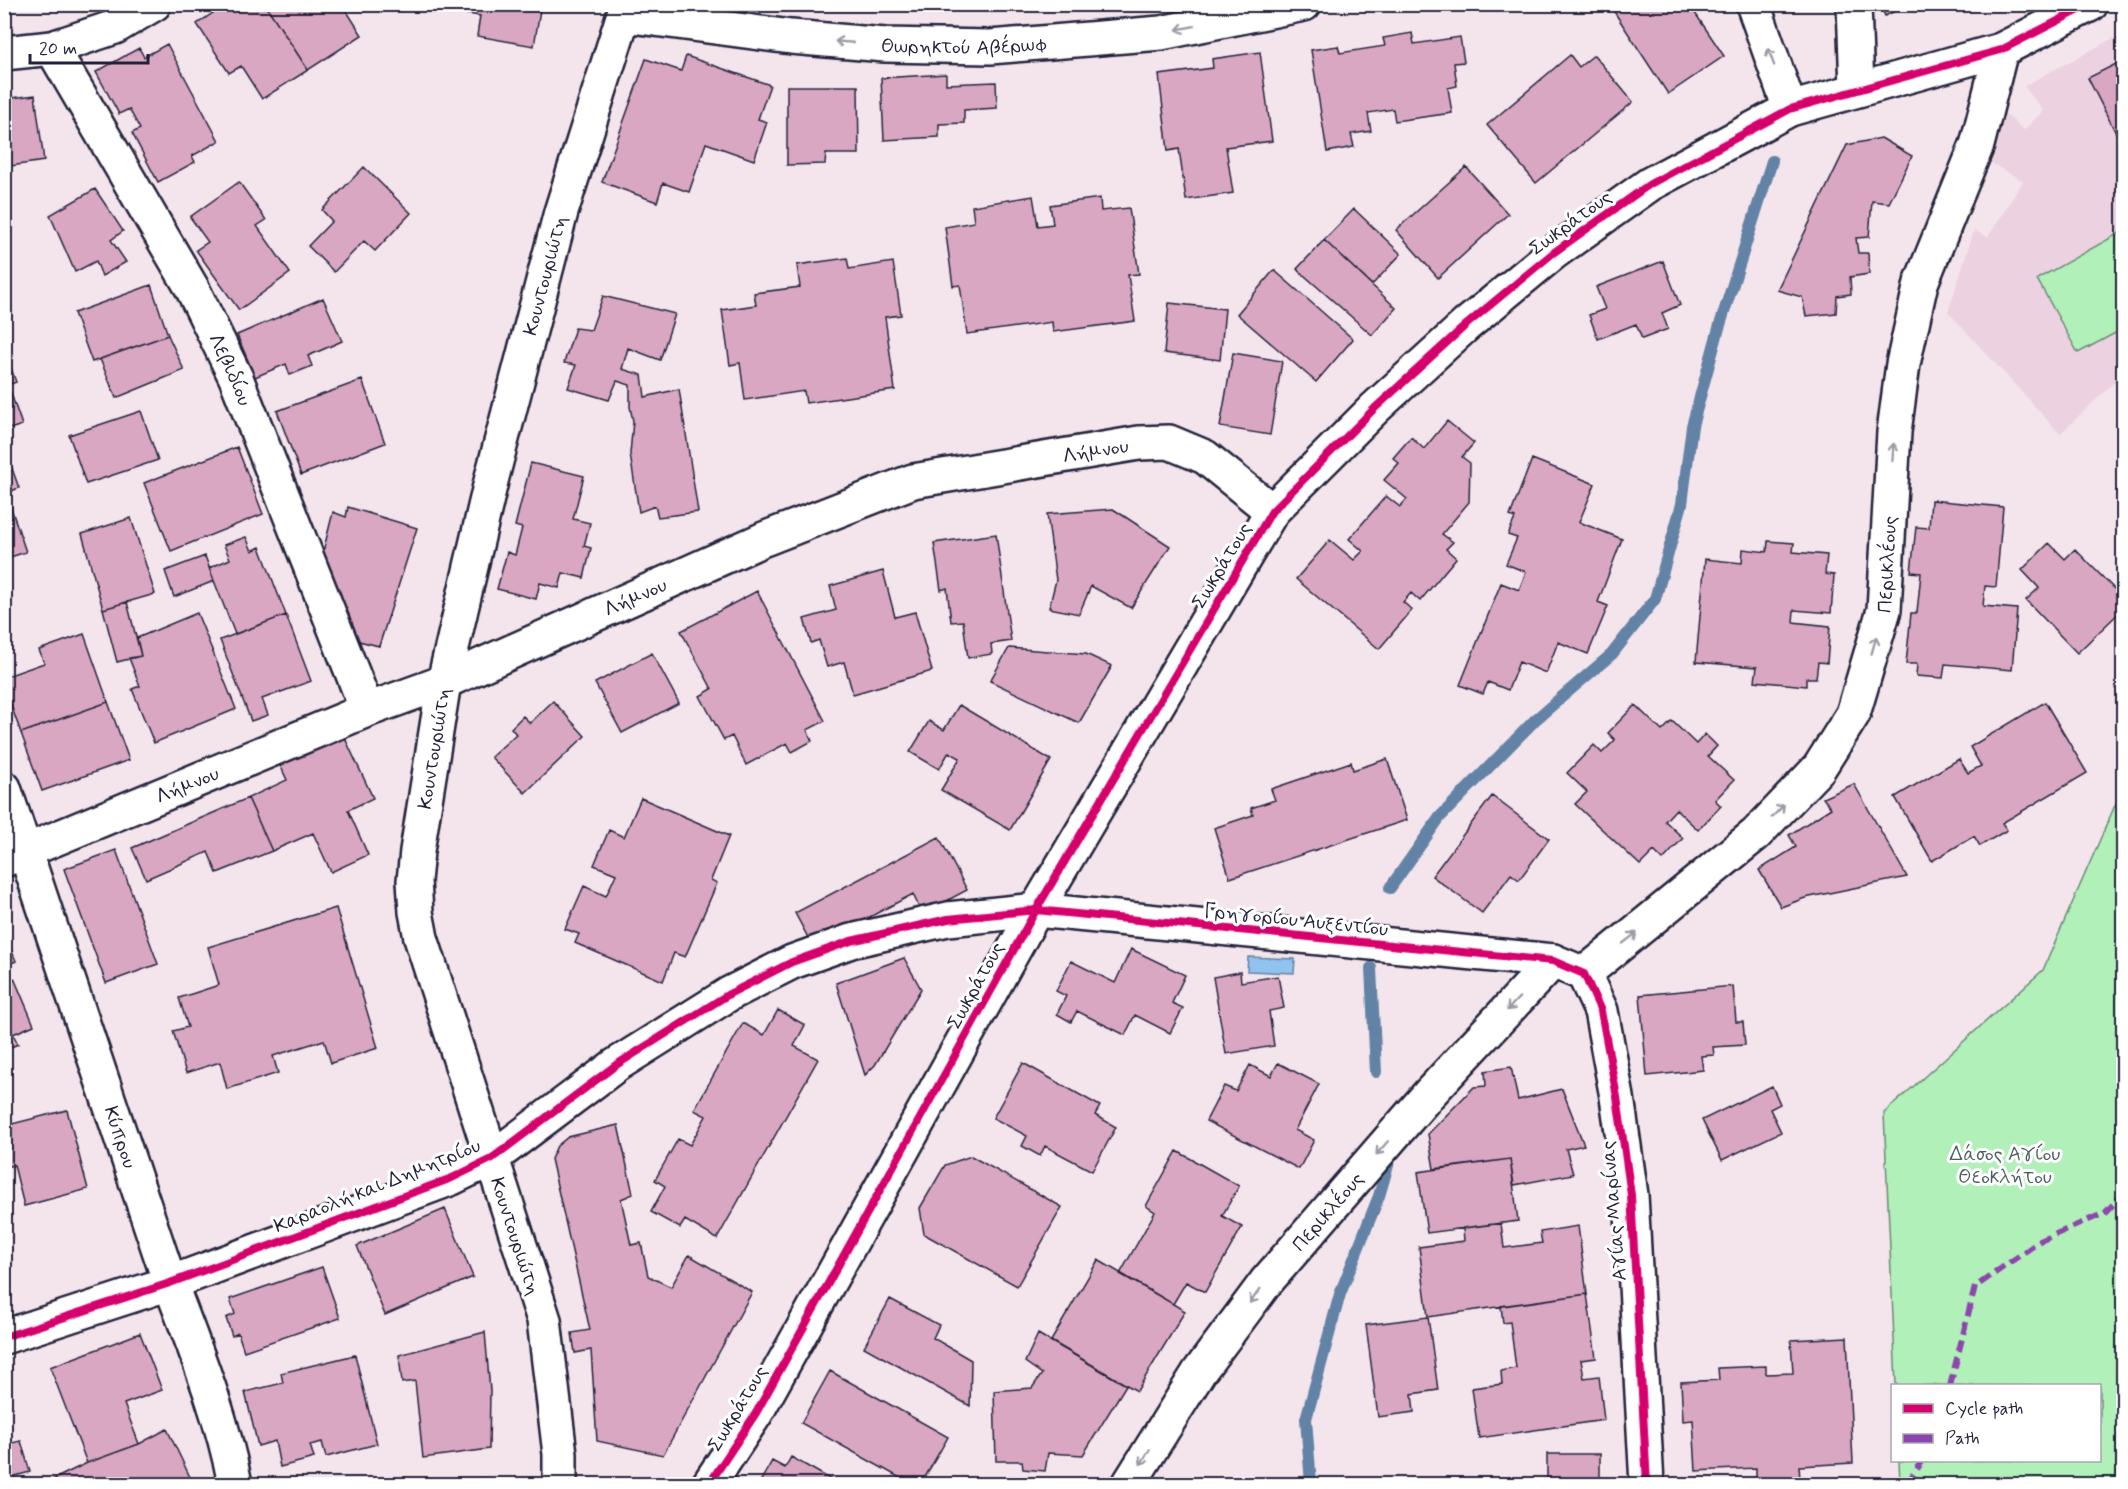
<svg xmlns="http://www.w3.org/2000/svg" width="2128" height="1489" font-family="Mynerve,sans-serif">
  <style>
    .built { fill: #ecd2e0 }
    .green { fill: #b1f0b8; stroke: #6a897a; stroke-width: 1.5 }
    .water { fill: #90c3ed; stroke: #6483a6; stroke-width: 1.5 }
    .lines { fill: none; stroke-linecap: round; stroke-linejoin: round }
    .stream { stroke: #6483a6; stroke-width: 12 }
    .building { fill: #daa7c2; stroke: #22223b; stroke-width: 1.5 }
    .minor-casing { stroke: #22223b; stroke-width: 38 }
    .minor { stroke: #fff; stroke-width: 33 }
    .quiet { stroke: #8e44ad; stroke-width: 6; stroke-dasharray: 12 6; stroke-linecap: butt }
    .cycleway-casing { stroke: #fff; stroke-width: 11 }
    .cycleway { stroke: #d6006c; stroke-width: 8 }
    .oneway { stroke: #9c9ca7 }
    .labels { text-anchor: middle; stroke-width: 6; stroke-linejoin: round; paint-order: stroke }
    .street-label { font-size: 20px; fill: #22223b; stroke: #fff }
    .park-label { font-size: 20px; fill: #4d6060; stroke: #fff }
  </style>
  <rect width="100%" height="100%" fill="#f4e5ed"/>
  <filter id="ink" filterUnits="userSpaceOnUse"><feTurbulence type="fractalNoise" baseFrequency=".0167" numOctaves="2"/><feDisplacementMap in="SourceGraphic" scale="12" xChannelSelector="R" yChannelSelector="G"/><feConvolveMatrix kernelMatrix="1 2 1 2 8 2 1 2 1" color-interpolation-filters="sRGB"/></filter>
  <g filter="url(#ink)">
    <path class="built" d="M2123,33v341l-63,60 -112,-122 26,-82 14,7 35,-56 -41,-23 22,-45 20,17 19,-19 -19,-25z"/>
    <path class="green" d="M2123,231v98l-45,24 -41,-74z
      M2123,787v697h-223l-1,-23 201,-1v-74l-204,-1 -12,-272 159,-143z"/>
    <path class="water" d="M1248,957l47,2 -1,14 -47,-2z"/>
    <g class="lines">
      <path class="stream" d="M1390,888l50,-71 95,-97 77,-66 43,-55 27,-95 10,-78 27,-98 53,-167
        M1371,968l5,104
        M1311,1484l-5,-65 34,-125 39,-98 12,-41"/>
    </g>
    <path class="building" d="M226,4h39l43,66 -46,29 -21,-33 -12,7 -32,-49z
      M265,4h83l-4,3 18,28 -54,35z
      M469,4h72l-7,42 -57,-10 3,-20 -13,-2z
      M1609,4h80l35,52 -56,38z
      M1880,4h29l-24,12z
      M1412,33l2,11 46,-7 4,25 -10,1 3,23 -9,2 4,25 -57,8 -2,-12 -25,4 3,18 -20,3 3,13 -27,5 -16,-102 27,-4 2,7 45,-7 -2,-8z
      M167,44l52,97 -27,15 3,6 -37,20 -26,-49 8,-4 -11,-20 -10,5 -23,-42 43,-24 5,9z
      M1260,52l12,89 -46,6 7,46 -47,7 -7,-51 -11,2 -9,-76 54,-7 -1,-9z
      M1570,55l9,12 15,-12 39,47 -97,81 -49,-58z
      M686,56l84,29 -12,34 9,3 -13,38 -48,-17 -17,49 -26,-9 -6,19 -55,-20 44,-123 35,12z
      M2124,60v75l-6,2 -30,-59z
      M946,74v10l50,-2 1,26 -33,2v13l-25,1v13l-55,3 -3,-62z
      M787,86h71l1,68h-33l-1,10 -38,1z
      M35,95l9,66 -40,6v-68z
      M1881,138l31,18 -23,47 -17,-2 -3,36 -13,1 2,15h10l1,21 -19,3 1,17 -14,2 -1,17 -30,3 -4,-19 -25,-7 70,-145z
      M364,167l47,46 -36,38 -11,-10 -30,31 -26,-26 24,-25 -10,-11z
      M1466,167l42,47 -70,64 -42,-48z
      M239,182l27,38 -9,6 33,47 -51,37 -43,-60 12,-8 -18,-25z
      M95,189l28,42 -12,9 15,22 -24,14 -6,-15 -21,11 -25,-57z
      M1033,196l5,30 15,-2 -3,-19 50,-7 1,13 28,-3 10,66 -11,1 7,46 -82,11 -1,-10 -85,12 -7,-49 -7,1 -8,-59 29,-5 -2,-16z
      M1354,209l47,45 -29,31 -48,-45z
      M1324,240l72,68 -24,27 -75,-66z
      M847,258l2,11 44,-7 8,53 -16,2 10,73 -89,13 -2,-12 -59,9 -5,-37 -10,2 -8,-55 34,-5 -2,-12 46,-6 -3,-22z
      M1663,261l17,44 -18,8 6,16 -26,10 -6,-15 -38,15 -9,-24 16,-6 -9,-22z
      M1274,270l79,69 -37,43 -79,-68z
      M151,285l17,50 -76,27 -18,-49z
      M603,296l72,18 -15,46 -32,-12 -6,21 20,6 3,22 34,-8 19,123 -40,5 -3,-11 -16,6 -9,-58 3,-33 -3,-14v-22l-13,-4 -8,19 -41,-12 8,-23 -12,-2 11,-35 16,2z
      M323,298l19,43 -34,15 4,10 -22,9 -4,-11 -31,13 -18,-42z
      M1169,303l56,6 -5,51 -56,-7z
      M168,335l16,35 -68,28 -16,-39z
      M1233,353l49,8 -12,74 -50,-8z
      M8,360l8,22 -8,3 14,40 -18,6v-70z
      M362,380l23,63 -84,32 -24,-64z
      M141,411l17,49 -72,24 -17,-49z
      M1447,421l27,22 -12,14 8,6 -1,39 -27,32 11,8 -7,7 10,9 -36,43 -9,-8 -8,9 9,8 -33,39 -83,-70 34,-39 24,20 9,-9 -14,-12 37,-43 14,11 7,-8 -23,-19 15,-17 -6,-5 18,-21 13,12z
      M4,446l15,42 -13,5 20,59 -22,7z
      M237,447l26,67 -92,37 -27,-68z
      M1532,459l63,25 -16,38 43,17 -24,63 10,4 -20,48 -30,-12 -12,31 -27,-11 -11,28 -20,-8 -5,12 -23,-9 41,-102 18,7 7,-18 -20,-8 11,-26 -9,-3 7,-17 -5,-2z
      M531,463l53,13 -11,43 17,4 -6,23 7,2 -7,30 -21,-5 -4,15 -19,-5 -4,16 -39,-10 10,-37 8,3 7,-27 -7,-2z
      M1931,500l72,7 -7,80 -11,-1 -2,20 34,3 -5,61 -67,-6 -2,14 -27,-2 1,-12h-11l5,-51h6l4,-40 -10,-1 5,-45 13,1z
      M348,507l69,21 -38,118 -32,-8 -29,-66 15,-60 13,5z
      M1113,509l57,37 -39,62 -40,-22 -12,28 -30,-6 7,-28 -9,-66z
      M131,518l24,76 -52,15 -21,-75z
      M996,534l15,107 -20,3 1,10 -24,4 -5,-37 -12,1 -4,-34 -6,2 -7,-47z
      M246,537l6,14 8,-4 26,68 -51,19 -26,-66 21,-9 -6,-14z
      M1768,541l26,2 -1,9 34,3 -2,19 9,1 -3,38 -37,-3 -1,12 37,4 -3,37 -9,-1 -2,16h-10v8l-51,-5 2,-14 -61,-5 9,-103 37,4 1,-14 24,3z
      M2049,543l16,16 10,-10 49,50v9l-47,45 -51,-53 13,-12 -17,-18z
      M205,556l9,25 -40,16 -9,-26z
      M883,571l12,46 20,-5 17,59 -79,23 -9,-32 -17,5 -8,-27 -8,3 -7,-24 32,-9 -6,-24z
      M757,591l68,130 -18,9 5,11 -20,11 -5,-9 -41,22 -14,-29 -8,4 -24,-44 12,-7 -31,-58z
      M127,602l14,54 -24,6 -14,-53z
      M197,613l39,96 -82,34 -22,-54 8,-3 -11,-28 12,-2 -4,-18z
      M286,615l25,66 -49,18 6,16 -17,6 -31,-81z
      M84,634l24,68 -87,31 -17,-47v-9l40,-14 -5,-13z
      M1009,648l77,6 26,12 -33,57 -89,-42z
      M652,653l27,50 -57,30 -27,-50z
      M553,701l32,35 -60,57 -34,-36 25,-23 -5,-6 12,-12 7,7z
      M108,702l21,58 -87,31 -21,-58z
      M2045,702l42,71 -85,50 5,7 -27,16 -6,-10 -42,25 -37,-64 64,-38 9,14 13,-7 -11,-19z
      M959,705l92,55 -41,70 -69,-40 19,-32 -11,-6 -10,17 -29,-17 19,-31 15,9z
      M1635,705l27,26 10,-10 24,23 9,-10 12,12 -9,10 26,24 -19,20 6,6 -23,24 -22,-21 -11,12 18,17 -20,22 -9,-9 -14,14 -65,-61 12,-12 -20,-19 27,-28 8,8 13,-13 -7,-7z
      M344,736l29,62 -25,12 20,45 -37,17 -18,-39 -41,18 -24,-53 39,-18 -7,-15z
      M1387,759l20,61 -177,58 -16,-50 39,-13 -2,-7 24,-8 -4,-11 80,-27 2,8z
      M1854,784l53,93 -102,21 -24,9 -22,-37 37,-23 -7,-12 42,-27 -8,-10z
      M1492,796l57,43 -30,41 -8,-6 -29,39 -50,-37z
      M248,798l24,53 -55,22 -9,-21 -62,27 -14,-31z
      M641,798l88,38 -18,44 6,3 -32,74 -11,-4 -11,28 -88,-38 4,-9 -14,-5 19,-43 22,10 10,-22 -22,-9 15,-35 15,7z
      M939,837l28,53 -45,24 -9,-20 -100,53 -18,-34z
      M116,850l42,114 -52,19 -42,-114z
      M336,908l42,140 -47,15 -7,-23 -51,16 5,17 -51,16 -7,-27 -34,11 -13,-42 15,-4 -9,-29 40,-13 -11,-38z
      M4,932l12,29 -12,5z
      M1131,949l54,26 -13,28 11,5 -13,25 -35,-18 -10,20 -48,-24 -6,11 -14,-8 9,-18 -10,-5 15,-30 44,22z
      M904,958l17,31 -46,76 -10,10 -29,-92z
      M1240,972l1,10 37,-6 6,32 -15,3 5,35 -48,8 -13,-77z
      M14,978l20,47 -21,9 5,10 -14,6v-68z
      M1733,986l3,36h7l2,23 -32,2 1,8 -13,1 2,14 -56,6 -7,-81z
      M778,1010l27,15 -11,21 24,13 -101,180 -32,-19 -5,8 -29,-16 14,-26 -10,-6 23,-41 12,6 16,-29 -12,-6 49,-87 21,12z
      M1023,1063l77,43 -5,9 21,12 -24,44 -47,-25 -5,10 -18,-10 5,-10 -34,-18z
      M1278,1063l41,21 -24,46 19,10 -15,29 -93,-48 18,-35 12,5 14,-26 21,11z
      M1511,1067l7,33 44,-11 22,56 -18,4 7,25 -59,11 -4,-26 -76,10 -6,-35 46,-47 12,-1 -1,-15z
      M1772,1086l8,18 -10,5 11,23 -59,28 -20,-40z
      M67,1110l21,79 -64,17 -10,-41 -9,2 -1,-4v-37z
      M618,1125l15,69 -12,5 10,46 10,-2 7,33 23,11 18,-32 63,37 -89,163 -66,-14 -6,-91 -16,3 -3,-20 18,-3 -39,-171 6,-13 11,-9z
      M1177,1151l62,35 -17,30 20,11 -37,65 -19,-10 -13,22 -53,-30 35,-62 -9,-6z
      M971,1156l91,51 -45,79 -93,-52 -4,-26 25,-43z
      M1510,1159l8,62 -91,12 -9,-61z
      M445,1209l28,68 -88,38 -28,-69z
      M1501,1223l3,25 38,-5 -2,-11 38,-6 9,68 -159,23 -9,-70 45,-6 -1,-13z
      M1098,1260l87,51 -48,80 -86,-50z
      M322,1267l18,51 -96,33 -6,-18 -6,3 -6,-18 9,-4 -5,-15z
      M1587,1294l9,64 -15,2 3,18 15,-2 5,44 -125,18 -7,-50 30,-4 -1,-13 15,-3 -6,-46 -7,1 -2,-17z
      M890,1299l49,26 -6,13 38,22 -1,46 -106,-59z
      M1428,1317l10,73 -26,4 2,18 -36,5 -12,-92z
      M485,1332l5,59 -1,58 -66,9 -8,-77 -13,2 -3,-28z
      M140,1333l22,57 -38,14 15,40 -52,19 -37,-96z
      M1038,1334l88,51 -43,70 -35,-2 -3,18 -22,-2 -1,-8h-26l-2,-70 38,-3 10,-14 -17,-12z
      M1847,1337l6,126 -54,3 1,13 -44,2v-13l-60,3 -3,-51 -10,1 -2,-39 38,-2 -1,-12 48,-2v8l27,-1 -2,-33z
      M355,1355l22,89 -51,13 -4,-15 -12,3 4,13 -34,9 -5,-26 -17,5 -13,-54 38,-9 -2,-10z
      M830,1371l118,66 -27,47h-10l-110,-61z
      M167,1429l23,48 -16,7h-130l43,-21 52,-19z
      M21,1441l9,31 -26,7v-34z
      M1547,1454h53v30h-189v-2h136z
      M791,1457l48,27h-80l13,-23 13,7z
      M484,1478l-1,6h-62l1,-1z"/>
    <g class="lines">
      <defs>
        <g id="minor">
          <path d="M1753,4l37,105"/>
          <path d="M1854,4l3,85"/>
          <path id="s1" d="M624,15l167,22 94,8 105,2 171,-14 143,-29"/>
          <path id="s2" d="M52,48l140,240 44,90 131,332"/>
          <path d="M4,53l48,-5 63,-21 39,-23"/>
          <path id="s3" d="M4,788l166,495c25,66 52,132 65,201"/>
          <path id="s4" d="M4,860l363,-150 77,-28 320,-143 149,-58 226,-38 30,-1 36,15 67,54"/>
          <path id="s5" d="M1584,974l172,-140 63,-66 34,-54 31,-104 10,-178 9,-68 18,-81 56,-138 24,-95"/>
          <path d="M4,1337l166,-54 282,-105 39,-19 125,-94 113,-71 63,-32 59,-21 97,-22 88,-9 517,51 31,13 17,37 16,86 14,98 16,289"/>
          <path id="s6" d="M560,1484v-30l-16,-134 -123,-382 -5,-26 -2,-31 3,-30 27,-169 48,-205 69,-265 66,-208"/>
          <path d="M709,1484l47,-71 280,-503 236,-399 103,-103 91,-83 87,-72 97,-69 140,-75 211,-59 90,-46"/>
          <path id="s7" d="M1129,1484l70,-112 67,-90 163,-188 124,-133"/>
        </g>
      </defs>
      <use href="#minor" class="minor-casing"/>
      <use href="#minor" class="minor"/>
      <path class="quiet" d="M1950,1386l25,-99 65,-46 65,-28 19,-20
        M1907,1484l16,-24"/>
      <defs>
        <path id="cycleway" d="M4,1337l166,-54 282,-105 39,-19 125,-94 113,-71 63,-32 59,-21 97,-22 88,-9 517,51 31,13 17,37 16,86 14,98 16,289
          M709,1484l47,-71 280,-503 236,-399 103,-103 91,-83 87,-72 97,-69 140,-75 211,-59 90,-46"/>
      </defs>
      <use href="#cycleway" class="cycleway-casing"/>
      <use href="#cycleway" class="cycleway"/>
    </g>
    <defs><path id="oneway-shaft" d="M-6 0H5M1.5-3L5.5 0L1.5 3" fill="none" stroke-width="1.6" stroke-linecap="round" stroke-linejoin="round" transform="scale(1.5)"/></defs>
    <g class="oneway">
      <use href="#oneway-shaft" transform="translate(1185 28) rotate(169)"/>
      <use href="#oneway-shaft" transform="translate(844 42) rotate(-175)"/>
      <use href="#oneway-shaft" transform="translate(1771 57) rotate(-110)"/>
      <use href="#oneway-shaft" transform="translate(1893 452) rotate(-86)"/>
      <use href="#oneway-shaft" transform="translate(1874 645) rotate(-74)"/>
      <use href="#oneway-shaft" transform="translate(1778 811) rotate(-46)"/>
      <use href="#oneway-shaft" transform="translate(1630 938) rotate(-38)"/>
      <use href="#oneway-shaft" transform="translate(1513 1004) rotate(133)"/>
      <use href="#oneway-shaft" transform="translate(1382 1148) rotate(131)"/>
      <use href="#oneway-shaft" transform="translate(1255 1296) rotate(126)"/>
      <use href="#oneway-shaft" transform="translate(1145 1457) rotate(122)"/>
    </g>
  </g>
  <g class="labels">
    <g class="street-label">
      <text dy="7" stroke="none"><textPath href="#s1" startOffset="342">Θωρηκτού Αβέρωφ</textPath></text>
      <text transform="translate(1570 222) rotate(-36)" y="7">Σωκράτους</text>
      <text dy="7" stroke="none"><textPath href="#s6" startOffset="1244">Κουντουριώτη</textPath></text>
      <text dy="7" stroke="none"><textPath href="#s2" startOffset="368">Λεβιδίου</textPath></text>
      <text dy="7" stroke="none"><textPath href="#s4" startOffset="1170">Λήμνου</textPath></text>
      <text dy="7" stroke="none"><textPath href="#s5" startOffset="531">Περικλέους</textPath></text>
      <text transform="translate(1221 565) rotate(-59)" y="7">Σωκράτους</text>
      <text dy="7" stroke="none"><textPath href="#s4" startOffset="684">Λήμνου</textPath></text>
      <text dy="7" stroke="none"><textPath href="#s6" startOffset="758">Κουντουριώτη</textPath></text>
      <text dy="7" stroke="none"><textPath href="#s4" startOffset="198">Λήμνου</textPath></text>
      <text transform="translate(1296 919) rotate(6)" y="7">Γρηγορίου Αυξεντίου</text>
      <text transform="translate(975 985) rotate(-61)" y="7">Σωκράτους</text>
      <text dy="7" stroke="none"><textPath href="#s3" startOffset="368">Κύπρου</textPath></text>
      <text transform="translate(377 1185) rotate(-22)" y="7">Καραολή και Δημητρίου</text>
      <text transform="translate(1613 1211) rotate(-95)" y="7">Αγίας Μαρίνας</text>
      <text dy="7" stroke="none"><textPath href="#s7" startOffset="338">Περικλέους</textPath></text>
      <text transform="translate(516 1236) rotate(72)" y="7">Κουντουριώτη</text>
      <text transform="translate(737 1408) rotate(-59)" y="7">Σωκράτους</text>
    </g>
    <g class="park-label">
      <text x="2005" y="1160">Δάσος Αγίου<tspan x="2005" dy="23">Θεοκλήτου</tspan></text>
    </g>
  </g>
  <rect width="2128" height="1489" fill="none" stroke="#fff" stroke-width="24"/>
  <rect x="12" y="12" width="2104" height="1465" fill="none" stroke="#22223b" stroke-width="2" filter="url(#ink)"/>
  <rect x="1891" y="1384" width="210" height="78" fill="#ffffff" stroke="#a7a7b1" stroke-width="1.5"/>
  <rect x="1903" y="1404" width="30" height="9" fill="#d6006c" stroke="#a7a7b1" stroke-width="1.5"/>
  <text x="1945" y="1414" font-size="18" fill="#22223b">Cycle path</text>
  <rect x="1903" y="1434" width="30" height="9" fill="#8e44ad" stroke="#a7a7b1" stroke-width="1.5"/>
  <text x="1945" y="1444" font-size="18" fill="#22223b">Path</text>
  <path d="M30 54v9h118v-9" fill="none" stroke="#22223b" stroke-width="3"/>
  <text x="39" y="54" font-size="18" fill="#22223b" stroke="#ffffff" stroke-width="4.5" paint-order="stroke">20 m</text>
</svg>
